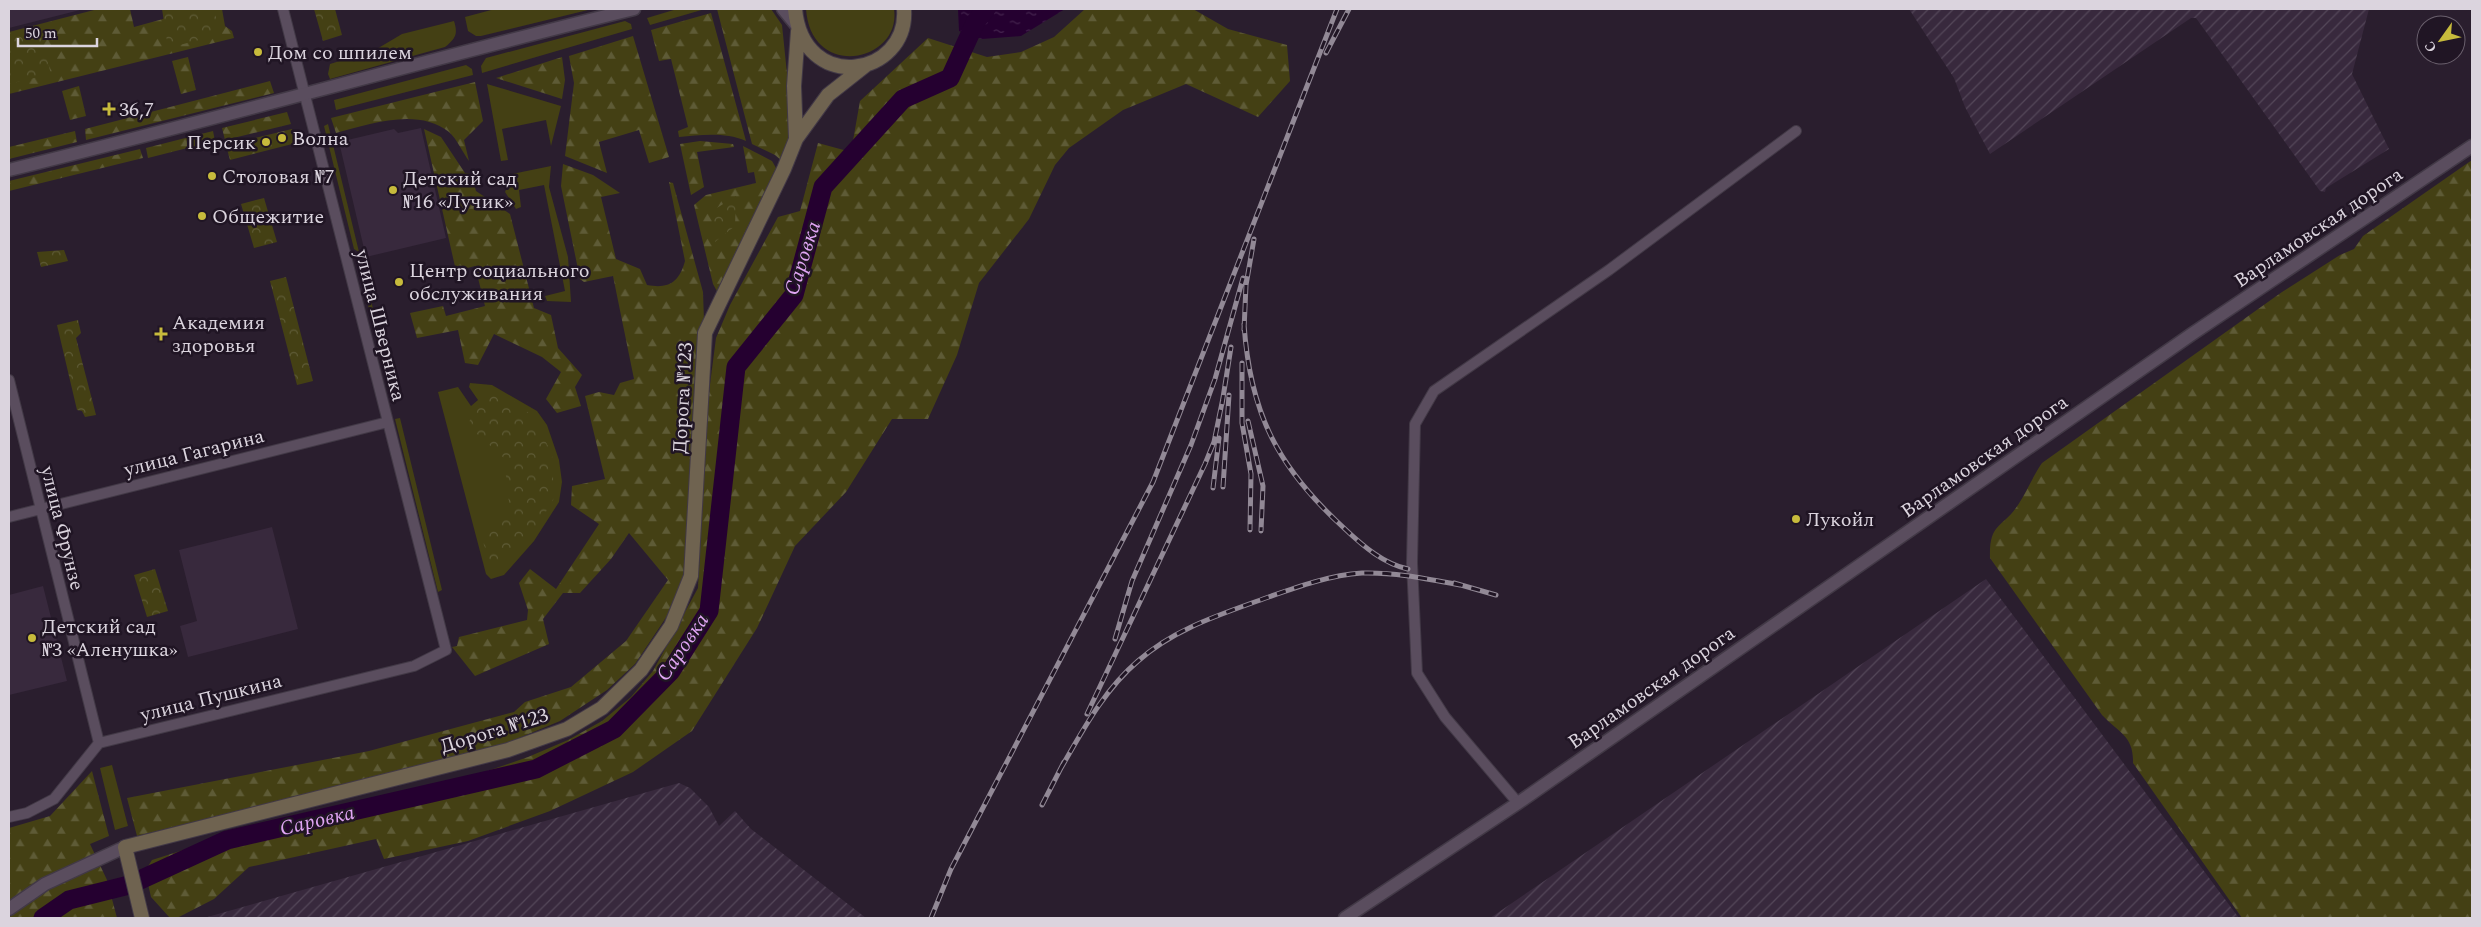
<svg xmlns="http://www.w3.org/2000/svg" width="2481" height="927" font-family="Spectral,serif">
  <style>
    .built { fill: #38293d }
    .industrial { fill: url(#industrial-furrows) }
    .green { fill: #444014 }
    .forest { fill: url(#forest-firs) }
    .park { fill: url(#park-crowns) }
    .water { fill: url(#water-ripples) }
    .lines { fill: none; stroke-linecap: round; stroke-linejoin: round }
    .river { stroke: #250030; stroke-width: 19 }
    .minor-casing { stroke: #423946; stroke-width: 12 }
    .tertiary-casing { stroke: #423946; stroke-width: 15 }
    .secondary-casing { stroke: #423946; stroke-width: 16 }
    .minor { stroke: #5a4d5e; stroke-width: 10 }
    .tertiary { stroke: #5a4d5e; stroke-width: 12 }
    .secondary { stroke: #6f6350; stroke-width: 14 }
    .rail-casing { stroke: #928996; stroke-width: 5 }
    .rail { stroke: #201524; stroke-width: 3; stroke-dasharray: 9; stroke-linecap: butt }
    .poi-dot { fill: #c7bb3c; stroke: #201524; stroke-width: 2 }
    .labels { text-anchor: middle; stroke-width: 5; stroke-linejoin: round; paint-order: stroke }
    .poi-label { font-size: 20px; fill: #dbd4de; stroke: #201524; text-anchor: start }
    .street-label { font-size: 20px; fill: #dbd4de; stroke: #201524 }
    .water-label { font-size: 21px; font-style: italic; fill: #e1a6f5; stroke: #201524 }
  </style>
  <defs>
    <pattern id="industrial-furrows" width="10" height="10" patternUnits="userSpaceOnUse" patternTransform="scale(1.25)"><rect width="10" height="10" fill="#38293d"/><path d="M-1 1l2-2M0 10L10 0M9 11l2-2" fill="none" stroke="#544759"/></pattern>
    <pattern id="forest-firs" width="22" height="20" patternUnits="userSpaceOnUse" patternTransform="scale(1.25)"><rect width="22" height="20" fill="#444014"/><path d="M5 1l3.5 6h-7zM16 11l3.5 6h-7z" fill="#5e5b36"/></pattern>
    <pattern id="park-crowns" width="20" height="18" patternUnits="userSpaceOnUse" patternTransform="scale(1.25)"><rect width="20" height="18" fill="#444014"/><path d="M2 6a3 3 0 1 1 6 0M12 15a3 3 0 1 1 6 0" fill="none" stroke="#5e5b36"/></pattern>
    <pattern id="water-ripples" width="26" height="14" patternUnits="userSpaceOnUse" patternTransform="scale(1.25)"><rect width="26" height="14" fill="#250030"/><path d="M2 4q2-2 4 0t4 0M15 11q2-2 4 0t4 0" fill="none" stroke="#44244e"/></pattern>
  </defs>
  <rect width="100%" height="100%" fill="#2a1e2e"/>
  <path class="built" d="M9,9h75l-75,19z
    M421,128l25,110 -80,19 -27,-115 55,-13 4,4z
    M272,527l26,102 -110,28 -8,-31 17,-5 -18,-71z
    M43,586l24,95 -58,14v-100z"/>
  <path class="industrial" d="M1909,9h460l-17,65 37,75 -63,39 -1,4 -5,-1 -124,-173h-5l-201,136 -25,-47 -11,-29z
    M1986,579l253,339h-749z
    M679,783l11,5 19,19 10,19 16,-15 16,18 115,89h-662z"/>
  <path class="green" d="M495,9h97l-111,27h-5l-8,-5 -3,-14z
    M677,9h28l-55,16 -3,-7z
    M806,9h88c8,53 -83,72 -88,0z
    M454,21c4,13 2,17 -9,26l-115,32 -2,-5 2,-10 45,-14 27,-16z
    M625,21l6,3 1,5 -150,44 -1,-7 5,-8z
    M466,65l6,4 1,6 -137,35 -2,-10z
    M487,84l74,22 -10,40 -5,-26 -44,9 6,31 -7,1z
    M328,124l31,128 -5,-3 -30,-123z
    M551,166l-2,21 19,70 3,45 -24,-1 -2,-5 20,-5 -21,-106 -25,5 2,17 -5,2 -11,-17 7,-18z
    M363,268l30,122 -4,1 -29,-119z
    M470,383l22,2 45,26 10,14 12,35 3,22 -3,20 -25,39 -30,34 -13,4 -5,-5 -48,-182 20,-5 13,19 7,-6 -9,-13z
    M400,418l42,172 -4,2 -43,-173z
    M112,765l16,61 -13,4 -15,-62z"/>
  <path class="forest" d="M98,9h32l4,18 29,-8 11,-10h48l3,17 7,5 2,7 -225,56v-62z
    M717,9h54l11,16 8,78 -1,42 -7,16 -7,-6 -23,-11z
    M1085,9h108l35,20 59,16 3,36 -32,36 -72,-33 -63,26 -54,38 -14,17 -26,54 -50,64 -22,72 -29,64h-36l-46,73 -51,54 -38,82 -65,103 -59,41 -83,39 -82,30 -84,18 -8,-20 -127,28 -35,32 -37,19h-7l-19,-21 -6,-26 7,-11 134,-43 184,-40 58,-20 40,-17 34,-19 29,-24 22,-26 45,-83 10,-188 8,-62 14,-33 48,-88 22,-6 18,-68 33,9 9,-51 68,-63 59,19 34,-5 33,-15z
    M711,13l35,128c-21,-9 -45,-6 -67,-4l-1,-6 10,-4 -17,-68 -12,2 -8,-31z
    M633,36l36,121 -20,6 -10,-33 -40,12 8,31 -42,-17 9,-73 -5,-27z
    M188,57l8,33 -15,4 -9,-33z
    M562,57l3,23 -3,19 -66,-21z
    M270,81l4,12 -188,47 -1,-11z
    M475,82l8,39 -19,19 5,21c-6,-8 -12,-22 -20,-29 -31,-25 -80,-8 -113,1l-5,-15z
    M79,86l7,30 -16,4 -8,-29z
    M287,112l4,12 -66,16 -3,-12z
    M292,129l1,5 5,-1 2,9 -70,18 -4,-15z
    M424,129l17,8 24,36 6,1 5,17 34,23 24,94 17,7 7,33 24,27 -7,12 6,19 -24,7 -11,-14 15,-27 -19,-15 -48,-23 -16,31 -13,-2 -7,-33 -41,8 -7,-25 33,-7 3,10 39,-10 -10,-40 -19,5z
    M75,131l2,11 -68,17v-12z
    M213,131l2,10 -67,17 -2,-10z
    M700,141l33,3 1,3 -37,5 7,35 -13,8 -11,-51z
    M743,146l29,15 7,12 -60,122 -6,-11 -19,-79 12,-10 50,-12 -2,-11 -6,1z
    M140,149l3,9 -134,33v-10z
    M2472,160v758h-230l-109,-155c1,-27 -14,-30 -31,-48l-112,-157c-1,-36 12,-29 28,-53 9,-14 15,-29 24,-42l240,-171 58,-37 14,-6 9,-13z
    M563,164l30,11 27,18 -19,4 15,62 24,10 7,16c21,4 32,-2 38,-24l-16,-79 4,1 30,109 1,29 -18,253 -17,39 -34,51 -28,26 -47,31 -58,24 -365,91 -10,-38 242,-47 145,-39 11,-10 46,-15 55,-46 42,-61 -39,-47 -18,26 -31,34h-17l-20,26 6,25 -74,32 -23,-29 5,-1 2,-9 68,-17 1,-10 -9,-27 11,-14 26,20 43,-65 -28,-19 1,-19 33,-7 -20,-83 14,-4 15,3 6,-12 14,-4 -21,-103 -29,6 -4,-3 -19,-93z
    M92,771l17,65 -19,8 17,36 10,38h-108v-90l41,-12z"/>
  <path class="park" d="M162,9h51l9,25 -54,14z
    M314,9h21l7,26 -19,6z
    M39,30l12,44 -42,10v-47z
    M736,196l-1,30 -20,16 -3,-31z
    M264,198l13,44 -23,6 -13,-44z
    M64,250l4,11 -27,6 -4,-15z
    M286,277l27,104 -16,4 -27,-104z
    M78,320l3,13 -5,5 20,77 -11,2 -3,-6 -5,-1 -20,-85z
    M489,389l18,7 28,22 17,37 2,43 -20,34 -22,21 -21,11 -11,-30 29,-31 -5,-45 -37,-33z
    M155,569l13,42 -21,6 -13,-42z"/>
  <path class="water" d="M958,9h107l-44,27 -39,3 -23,-8z"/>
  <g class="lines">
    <path class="river" d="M43,918l26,-18 60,-15 98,-45 309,-71 78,-40 57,-58 38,-60 27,-244 58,-72 29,-108 80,-88 47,-21 26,-57 10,-12"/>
    <defs>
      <path id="minor" d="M9,380l90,363
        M9,517l379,-95
        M1518,803l-73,-86 -28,-44 -5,-110 3,-139 19,-33 175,-121 187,-139
        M9,817l18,-4 27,-14 45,-56 315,-77 32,-16 -163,-641"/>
      <path id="tertiary" d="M783,9l14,17
        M9,170c209,-51 416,-110 625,-161
        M9,909l36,-25 80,-37
        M1345,918l173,-115 674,-469 280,-188"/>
      <path id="secondary" d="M795,9c8,86 114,68 109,0
        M796,139l-2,-53 4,-55
        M142,918l-17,-71 383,-97 59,-21 35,-21 39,-38 30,-44 20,-50 14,-243 79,-164 12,-30 32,-44 38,-30"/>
    </defs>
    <use href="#minor" class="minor-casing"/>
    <use href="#tertiary" class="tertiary-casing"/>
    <use href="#secondary" class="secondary-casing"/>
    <use href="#minor" class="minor"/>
    <use href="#tertiary" class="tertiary"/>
    <use href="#secondary" class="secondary"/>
    <defs>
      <path id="rail" d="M1326,53l23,-44
        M1244,324c6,90 34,144 101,205 18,17 39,35 63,40
        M1244,330l2,-45 8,-46
        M1242,363v60l9,51 -1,56
        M1222,404l9,-57
        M1248,421l15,65 -2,45
        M1223,487l6,-92
        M1213,488l6,-50
        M1454,583l42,12
        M1115,639l17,-58 59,-136 24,-66 28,-101
        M1087,714l118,-250 9,-22 9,-44
        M1061,768c22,-38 43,-78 77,-107 36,-32 81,-46 125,-62 31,-11 66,-24 99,-26 33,-1 66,6 98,12
        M1042,805l22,-43
        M931,918l20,-49 202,-387 184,-473"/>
    </defs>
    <use href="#rail" class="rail-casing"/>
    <use href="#rail" class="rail"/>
  </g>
  <g class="poi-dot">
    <circle cx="258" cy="52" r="5"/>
    <path d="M106.5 101.5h5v5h5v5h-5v5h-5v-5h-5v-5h5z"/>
    <circle cx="282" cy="138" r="5"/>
    <circle cx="266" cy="142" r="5"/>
    <circle cx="212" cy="176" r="5"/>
    <circle cx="393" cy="190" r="5"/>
    <circle cx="202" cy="216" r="5"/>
    <circle cx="399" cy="282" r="5"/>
    <path d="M158.5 326.5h5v5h5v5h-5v5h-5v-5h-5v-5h5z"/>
    <circle cx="1796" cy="519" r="5"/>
    <circle cx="32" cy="638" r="5"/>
  </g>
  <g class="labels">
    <g class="poi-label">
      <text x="268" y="59">Дом со шпилем</text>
      <text x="119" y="116">36,7</text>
      <text x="292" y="145">Волна</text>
      <text x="256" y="149" text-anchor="end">Персик</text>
      <text x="222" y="183">Столовая №7</text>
      <text x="403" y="185">Детский сад<tspan x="403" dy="23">№16 «Лучик»</tspan></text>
      <text x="212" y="223">Общежитие</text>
      <text x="409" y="277">Центр социального<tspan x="409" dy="23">обслуживания</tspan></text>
      <text x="172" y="329">Академия<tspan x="172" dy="23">здоровья</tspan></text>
      <text x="1806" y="526">Лукойл</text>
      <text x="42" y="633">Детский сад<tspan x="42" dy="23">№3 «Аленушка»</tspan></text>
    </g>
    <g class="street-label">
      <text transform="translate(2318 227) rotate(-34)" y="7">Варламовская дорога</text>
      <text transform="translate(381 325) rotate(76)" y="7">улица Шверника</text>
      <text transform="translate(682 398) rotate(-87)" y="7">Дорога №123</text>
      <text transform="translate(194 452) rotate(-14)" y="7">улица Гагарина</text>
      <text transform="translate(1984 456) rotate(-35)" y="7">Варламовская дорога</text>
      <text transform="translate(63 528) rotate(76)" y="7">улица Фрунзе</text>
      <text transform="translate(1651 687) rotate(-35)" y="7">Варламовская дорога</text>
      <text transform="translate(211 697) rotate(-14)" y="7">улица Пушкина</text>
      <text transform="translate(494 730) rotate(-17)" y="7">Дорога №123</text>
    </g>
    <g class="water-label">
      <text transform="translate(802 258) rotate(-72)" y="7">Саровка</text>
      <text transform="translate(682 647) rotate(-56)" y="7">Саровка</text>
      <text transform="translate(317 820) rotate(-13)" y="7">Саровка</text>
    </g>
  </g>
  <rect width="2481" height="927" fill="none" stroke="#dbd4de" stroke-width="20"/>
  <g transform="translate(2441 40) rotate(237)"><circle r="24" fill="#201524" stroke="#6b616e"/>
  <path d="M0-4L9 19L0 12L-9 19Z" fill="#c7bb3c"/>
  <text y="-8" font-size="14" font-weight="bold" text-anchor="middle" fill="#dbd4de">С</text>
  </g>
  <path d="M18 38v8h79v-8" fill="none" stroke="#dbd4de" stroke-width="2.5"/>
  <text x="25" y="38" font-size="15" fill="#dbd4de" stroke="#201524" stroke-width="4" paint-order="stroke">50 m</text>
</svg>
